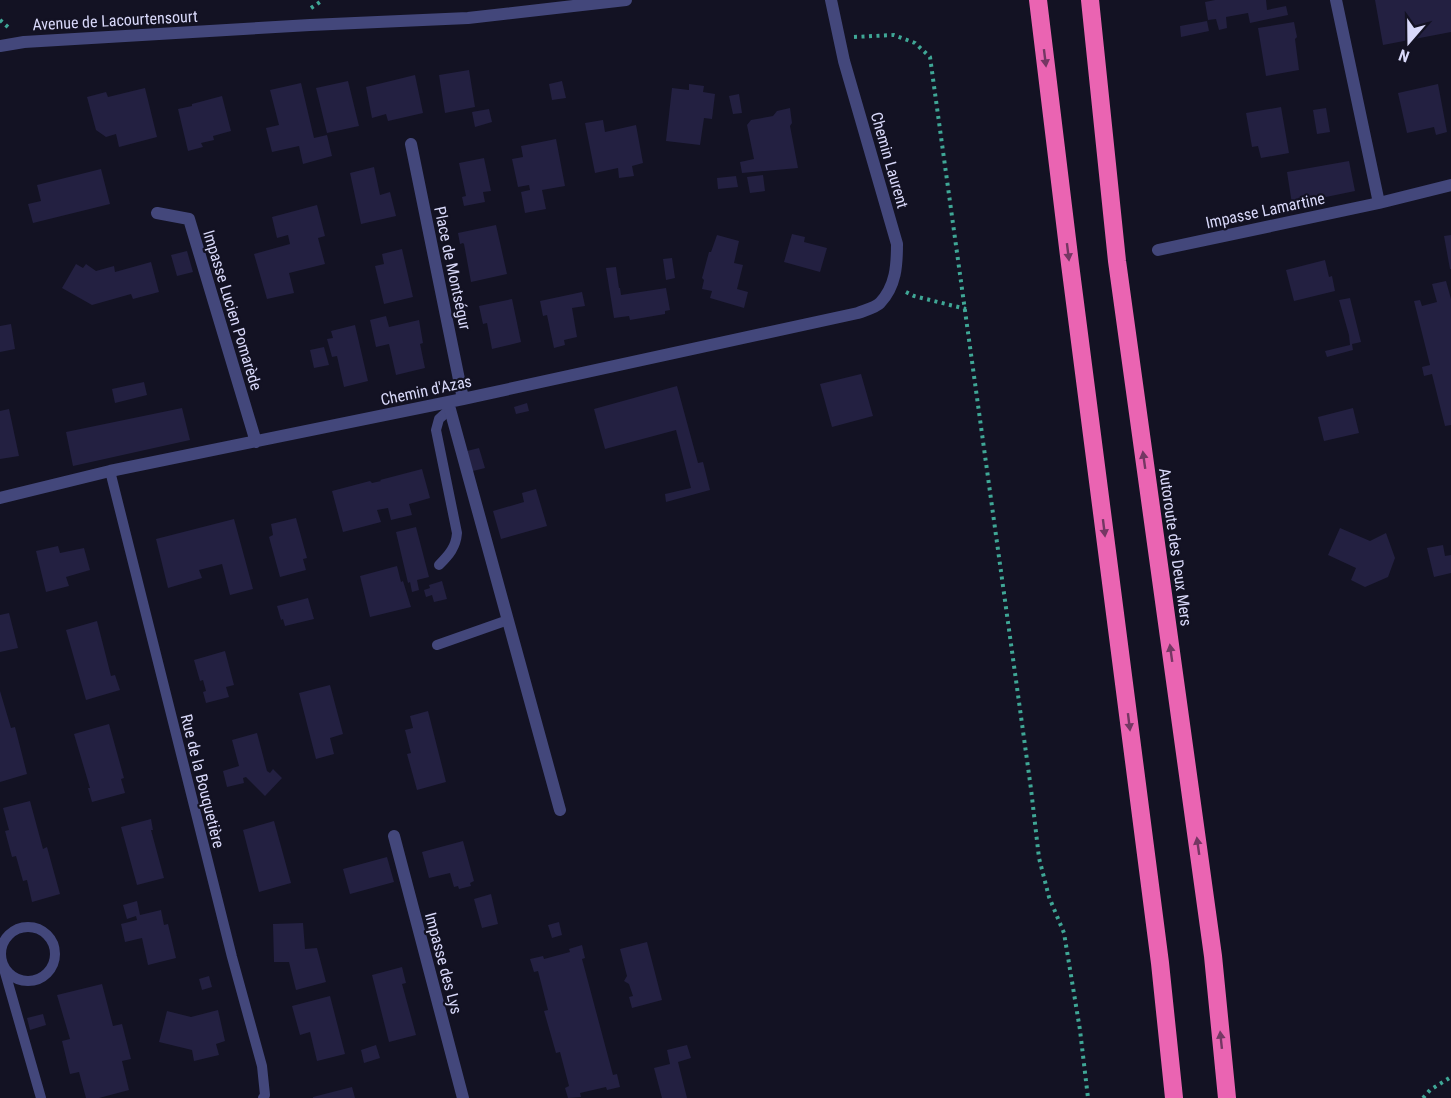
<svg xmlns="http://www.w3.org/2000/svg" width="1451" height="1098" font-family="'Roboto Condensed',sans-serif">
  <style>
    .building { fill: #232041 }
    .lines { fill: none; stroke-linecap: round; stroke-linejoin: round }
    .path { stroke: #3fa796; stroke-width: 4; stroke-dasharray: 3 4.5; stroke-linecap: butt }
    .lane { stroke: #43477b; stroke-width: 10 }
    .street { stroke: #43477b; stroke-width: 12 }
    .highway { stroke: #ea64b2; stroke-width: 18 }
    .oneway { fill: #743763 }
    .labels { text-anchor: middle; stroke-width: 4.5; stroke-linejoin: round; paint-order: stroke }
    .street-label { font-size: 16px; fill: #d9d9fa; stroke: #131223 }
  </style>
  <rect width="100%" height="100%" fill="#131223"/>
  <path class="building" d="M1215,0h51l1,10 19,-4 2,9 -38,8 -2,-10 -22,4 1,11 -8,2 -3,-11 -8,1 -3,-18z
    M1375,0h76v32l-68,13z
    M1207,21l2,10 -28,6 -1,-11z
    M1294,22l3,15 -2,2 4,31 -33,6 -8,-48z
    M469,70l6,37 -30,6 -6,-38z
    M415,75l8,38 -35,8 -2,-7 -14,4 -6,-31z
    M348,81l11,45 -32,7 -11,-45z
    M562,81l4,17 -14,2 -3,-16z
    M301,83l13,55 13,-3 5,21 -29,8 -4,-18 -27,6 -6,-24 13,-3 -9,-35z
    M689,84l15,2 -1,6 12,2 -3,25 -8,-1 -4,27 -34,-4 6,-53 17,2z
    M1438,84l9,48 -11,3 -2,-8 -27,6 -9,-40z
    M145,88l12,49 -38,10 -3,-13 -10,3 -10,-7 -9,-33 19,-5 2,5z
    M739,94l3,19 -9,1 -4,-18z
    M222,96l9,35 -18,5 1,4 -13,3 2,4 -15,4 -10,-42 14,-3v-2z
    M1281,107l8,46 -28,5 -3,-12 -6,1 -6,-34z
    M790,108l2,15 -2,3 8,42 -56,5 -2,-11 14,-3 -7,-34 4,-5 22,-4 4,-5z
    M1326,108l4,24 -13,2 -4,-24z
    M489,109l3,13 -17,5 -3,-15z
    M603,120l2,12 31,-7 7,38 -11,3 2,10 -15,2 -1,-10 -23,5 -10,-50z
    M556,139l9,47 -23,4 4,19 -21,4 -4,-21 9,-2 -1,-5 -11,2 -6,-28 11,-2 -2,-11z
    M484,158l7,33 -8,1 2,10 -21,4 -2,-9 4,-1 -7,-33z
    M1349,161l6,30 -63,13 -5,-32z
    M374,167l6,28 10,-3 6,24 -35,8 -11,-51z
    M101,169l9,35 -77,19 -5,-19 13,-3 -4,-16z
    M763,175l2,16 -15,2 -3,-16z
    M736,176l2,11 -20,2 -1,-11z
    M317,205l8,31 -7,2 7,26 -36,9 5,20 -27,6 -13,-45 36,-10 -2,-9 -11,3 -5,-21z
    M496,225l11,49 -36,8 -7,-38 -1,-1 -3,1 -2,-11z
    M792,234l13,3 -1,5 23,6 -7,24 -36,-10z
    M717,235l22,6 -5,22 9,2 -6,24 11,3 -4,16 -34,-10 2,-7 -10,-2 2,-9 -2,-2 7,-26h2z
    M1451,235v34h-1l-6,-33z
    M402,249l11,48 -29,7 -9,-38 9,-2 -2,-10z
    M187,251l6,21 -16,4 -6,-21z
    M672,258l3,20 -9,2 -3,-21z
    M1325,260l4,17 3,-1 3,15 -41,10 -8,-31z
    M151,262l8,30 -26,7 -2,-5 -39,11 -30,-17 14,-24 7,4 3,-4 10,7 18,-5 1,6z
    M616,267l3,21h1l1,7 45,-7 4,22 -5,1v3l-35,6 -1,-4 -15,2 -8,-50z
    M1446,281l5,18v126l-6,1 -13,-52 -8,2 -2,-9 8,-2 -16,-64 6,-1 2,6 15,-4 -5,-18z
    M582,292l3,14 -13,2 5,29 -13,3 1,5 -11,3 -7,-33 -4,1 -3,-15z
    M1350,298l11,44 -9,2 1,6 -26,7 -2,-6 25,-6 -1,-10 -10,-35z
    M512,299l9,43 -29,7 -5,-26 -4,1 -4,-18z
    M386,316l3,11 30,-7 4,23 -3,1 5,24 -29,7 -7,-31 -13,3 -6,-27z
    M11,324l4,25 -15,3v-26z
    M355,325l13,56 -24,6 -7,-31 -5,1 -5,-18 6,-1 -2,-7z
    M324,347l5,18 -15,3 -4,-18z
    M861,374l12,42 -41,11 -12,-43z
    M144,382l3,13 -32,8 -3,-14z
    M677,386l21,77 5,-1 7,28 -44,12 -1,-8 26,-6 -15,-58 -71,19 -11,-40z
    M527,403l2,8 -13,3 -2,-7z
    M182,408l8,32 -117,26 -7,-34z
    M1353,408l6,25 -35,8 -6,-24z
    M9,409l10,47 -19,3v-48z
    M479,448l6,20 -16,4 -6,-20z
    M422,469l8,29 -21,6 3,11 -21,5 -3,-12 -11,2 4,12 -38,10 -11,-41 38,-10 2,2 9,-2 -1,-1z
    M536,489l11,37 -46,13 -8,-28 31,-9 -2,-9z
    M296,518l11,40 -4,1 3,11 -26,7 -11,-40 4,-2 -2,-11z
    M234,519l19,70 -23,6 -8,-31 -23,6 3,8 -34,10 -12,-49z
    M416,527l13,50 -12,3 2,10 -7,2 -2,-10 -2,1 -12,-51z
    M1340,528l30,13 16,-8 9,25 -7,19 -23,10 -14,-7 5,-12 -28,-13z
    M1443,545l2,11 6,-1v18l-17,4 -7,-29z
    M58,546l2,7 24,-5 6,22 -24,7 3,9 -23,6 -10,-41z
    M397,566l4,16 2,-1 8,26 -41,10 -10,-41z
    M442,581l5,18 -13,3 -2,-7 -6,2 -2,-7 6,-2 -1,-3z
    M308,598l6,21 -29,7 -2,-7 -2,1 -4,-14z
    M9,613l9,35 -18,4v-37z
    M97,621l14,55 4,-1 5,15 -34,10 -20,-70z
    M225,651l9,34 -8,2 3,10 -23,6 -3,-11 3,-1 -3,-11 -3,1 -6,-21z
    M330,685l13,49 -13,4 4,16 -18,5 -17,-66z
    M0,691l11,37 4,-1 12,47 -27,8z
    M428,711l18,71 -29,8 -10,-36 4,-1 -6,-23 8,-2 -3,-12z
    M109,724l15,54 -3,1 4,14 -33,9 -4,-14h2l-16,-54z
    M257,733l10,38 3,2 3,-4 9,9 -17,18 -19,-19 -3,1 1,5 -17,4 -4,-16 16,-5 -7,-26z
    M30,801l13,48 4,-2 13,47 -28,8 -5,-22 -4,1 -7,-25 -4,1 -7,-26 4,-1 -6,-22z
    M151,819l2,11h-2l13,48 -27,7 -16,-58z
    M274,821l17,62 -32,9 -16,-62z
    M463,841l11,40 -4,2 1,3 -12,3 -1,-3 -4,1 -4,-14 -21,5 -7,-26z
    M387,857l7,25 -44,12 -7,-25z
    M491,894l7,30 -16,4 -8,-29z
    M137,901l3,14 21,-5 3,15 4,-1 8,34 -28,7 -6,-27 -17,4 -4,-18 16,-4 -1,-4 -9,3 -4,-14z
    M559,922l3,13 -10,3 -4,-13z
    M303,923l2,26 12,-1 9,34 -30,8 -7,-28h-15l-1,-38z
    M647,942l15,58 -30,8 -3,-11 4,-1 -4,-12 -5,-3 3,-5 -7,-27z
    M582,945l3,13 -3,1 31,116 4,-1 3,13 -13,3 -1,-3 -26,6 1,4 -13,1 -3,-10 4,-2 -9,-34 -4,1 -12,-42 4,-1 -10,-39 -4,1 -4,-13 13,-3 1,3 26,-7 -1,-3z
    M402,967l4,16 -4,1 14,51 -27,7 -17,-67z
    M209,976l3,11 -10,3 -3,-11z
    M102,984l11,42 9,-2 9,35 -9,2 7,29 -30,8h-13l-7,-26 -9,2 -8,-33 8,-2 -13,-44z
    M330,996l15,58 -28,7 -7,-29 -10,3 -8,-29z
    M218,1010l7,31 -9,3 3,11 -25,6 -2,-11 -33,-8 8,-31 24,6z
    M43,1014l3,11 -16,5 -3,-12z
    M376,1045l4,13 -16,5 -3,-13z
    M687,1045l4,13 -13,4 9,36h-25l-8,-30 16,-4 -3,-14z
    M352,1087l3,11h-42v-1z"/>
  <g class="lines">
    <path class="path" d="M311,8l12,-8
      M0,20l8,7h2
      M854,37l40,-2 21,8 15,14 101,732 8,69 10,39 15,36 16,97 8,68
      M906,292l8,4 52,13
      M1423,1098l7,-8 21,-13"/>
    <path class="lane" d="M110,471l122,486 30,109 3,29 -2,3
      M439,565c10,-10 17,-18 18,-32l-21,-103 3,-11 11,-10
      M437,645l71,-25
      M1 954a27 27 0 1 1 54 0a27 27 0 1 1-54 0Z
      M4,969l37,129"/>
    <path class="street" d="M1336,0l43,203
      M0,46l24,-4 286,-17 158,-7 158,-18
      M411,144l52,255
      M157,213l32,6 67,223
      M1158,250l221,-47 72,-18
      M448,402l112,408
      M0,498l110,-27 353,-72 395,-86c7,-3 17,-5 22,-10 16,-17 17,-38 17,-59l-53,-183 -13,-61
      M394,836l69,262"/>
    <path class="highway" d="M1038,0l32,264 90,699 14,135
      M1090,0l27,261 96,695 14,142"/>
  </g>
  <defs><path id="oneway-solid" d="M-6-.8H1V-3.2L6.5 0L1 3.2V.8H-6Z" transform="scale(1.5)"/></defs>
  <g class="oneway">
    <use href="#oneway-solid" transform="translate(1045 58) rotate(83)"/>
    <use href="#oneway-solid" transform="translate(1068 252) rotate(83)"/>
    <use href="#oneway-solid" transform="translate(1144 460) rotate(-98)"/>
    <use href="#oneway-solid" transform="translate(1104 528) rotate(83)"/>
    <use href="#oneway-solid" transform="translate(1171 653) rotate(-98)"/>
    <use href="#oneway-solid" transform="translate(1129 722) rotate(83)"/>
    <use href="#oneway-solid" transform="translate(1198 846) rotate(-98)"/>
    <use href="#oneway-solid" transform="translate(1221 1040) rotate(-96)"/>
  </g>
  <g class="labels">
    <g class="street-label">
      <text transform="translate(115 20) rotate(-3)" y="6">Avenue de Lacourtensourt</text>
      <text transform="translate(890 160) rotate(74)" y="6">Chemin Laurent</text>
      <text transform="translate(1265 210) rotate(-12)" y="6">Impasse Lamartine</text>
      <text transform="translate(453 268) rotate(78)" y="6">Place de Montségur</text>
      <text transform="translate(233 310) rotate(73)" y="6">Impasse Lucien Pomarède</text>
      <text transform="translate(426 390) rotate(-12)" y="6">Chemin d'Azas</text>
      <text transform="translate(1176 547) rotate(82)" y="6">Autoroute des Deux Mers</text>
      <text transform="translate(203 781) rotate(76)" y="6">Rue de la Bouquetière</text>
      <text transform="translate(444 963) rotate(75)" y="6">Impasse des Lys</text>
    </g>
  </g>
  <g transform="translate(1409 42) rotate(200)" stroke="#131223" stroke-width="4.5" paint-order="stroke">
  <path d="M0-4.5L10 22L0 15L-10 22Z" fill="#d9d9fa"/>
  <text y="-9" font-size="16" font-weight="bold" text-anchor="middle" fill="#d9d9fa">N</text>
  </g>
</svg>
